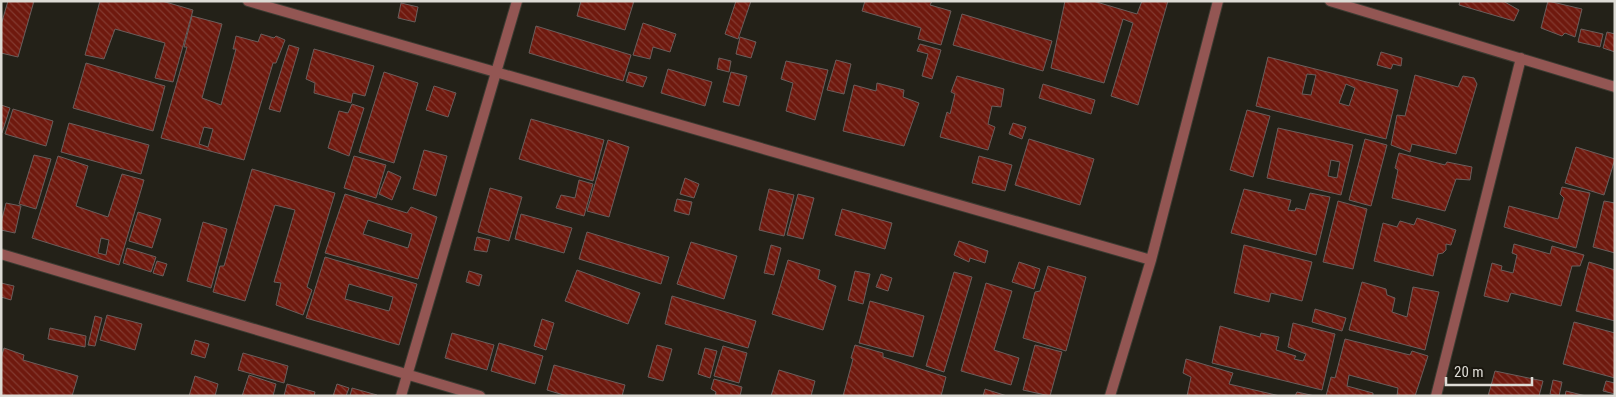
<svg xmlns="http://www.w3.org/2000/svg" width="1616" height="397" font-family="'Roboto Condensed',sans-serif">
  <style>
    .building { fill: url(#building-back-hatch); stroke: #6a5e5c; fill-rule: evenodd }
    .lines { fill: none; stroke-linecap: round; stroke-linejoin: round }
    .minor-casing { stroke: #3d3b32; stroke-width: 12 }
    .minor { stroke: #935653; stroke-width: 10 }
  </style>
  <defs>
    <pattern id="building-back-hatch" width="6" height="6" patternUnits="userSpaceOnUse" patternTransform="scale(1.25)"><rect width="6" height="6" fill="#6f190e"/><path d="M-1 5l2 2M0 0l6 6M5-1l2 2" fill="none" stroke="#833a30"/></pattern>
  </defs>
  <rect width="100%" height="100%" fill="#232118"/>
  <path class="building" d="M8,1h26l-16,56 -17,-4v-28z
    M100,1h62l31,9 -20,72 -18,-4 10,-35 -50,-14 -11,30 -19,-4z
    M581,1h53l-9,29 -48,-14z
    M736,1h15l-13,38 -13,-5z
    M865,1h67l-2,4 21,6 -10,34 -23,-6 3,-11 -59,-17z
    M1065,1h28l44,13 5,-13h26l-30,104 -27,-9 22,-73 -10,-4 -19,64 -53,-15z
    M1460,1h43l16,9 -5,11 -55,-16z
    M1548,1l34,8 -7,28 -10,-4 -3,3 -21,-8z
    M401,3l17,4 -3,15 -17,-4z
    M962,14l90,27 -9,30 -90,-26z
    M192,16l30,8 -20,74 19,7 15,-56h-3l3,-13 22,6 3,-8 13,4 2,-2 9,4 -9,23h-3l-29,97 -83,-22 26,-91h-3zM204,127l9,2 -5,18 -9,-3z
    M643,23l33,11 -6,18 -17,-5 -3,12 -17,-4z
    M536,26l95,29 -8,26 -94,-28z
    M1581,29l22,5 -3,13 -22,-5z
    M1607,32l8,2v18l-12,-4z
    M740,37l16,5 -5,16 -15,-4z
    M920,44l21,6 -9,29 -10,-3 6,-22 -11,-3z
    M289,45l10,3 -19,64 -11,-3z
    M314,49l60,17 -9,30 -12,-3 -2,10 -37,-10 1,-10 -9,-4z
    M1381,52l21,6 -1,8 -8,-2 -2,5 -14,-4z
    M1268,57l130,33 -12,49 -130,-33zM1307,74l9,1 -5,20 -9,-1zM1346,84l9,4 -6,18 -10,-3z
    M719,58l12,3 -2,11 -12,-3z
    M836,60l15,4 -7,30 -17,-4z
    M786,61l42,9 -13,50 -29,-9 7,-28 -12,-4z
    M86,63l79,23 -12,45 -80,-23z
    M668,69l44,13 -7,24 -44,-13z
    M384,72l34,11 -24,80 -35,-11z
    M629,72l18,5 -4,10 -17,-5z
    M731,72l16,4 -8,30 -16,-4z
    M1415,75l43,12 5,-11 11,2 3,6 -21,70 -44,-10 -2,8 -19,-7 6,-30 8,1z
    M957,76l47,13 -3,18 -9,-1 -4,18 7,3 -7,23 -48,-13 7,-25 3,2 5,-20 -4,-2z
    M877,83l27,7 -1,7 16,6 -15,43 -61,-15 11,-46 22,6z
    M1043,84l52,16 -4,14 -52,-16z
    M434,86l22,7 -8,24 -22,-7z
    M352,104l12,4 -15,48 -21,-8 11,-37 9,2z
    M1,105l9,3 -8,25h-1z
    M13,109l40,12 -7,25 -41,-12z
    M1247,110l23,6 -17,61 -23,-7z
    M531,119l73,21 -11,41 -74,-22z
    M69,123l80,22 -8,29 -80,-22z
    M1013,123l13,4 -4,12 -13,-5z
    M1278,128l75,17 -12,50 -74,-17zM1331,160l9,2 -3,16 -9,-2z
    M1029,139l65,20 -14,46 -65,-20z
    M1365,139l22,6 -16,61 -22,-6z
    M608,140l21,7 -20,70 -22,-6z
    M1576,147l39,12 -11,36 -39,-12z
    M424,150l23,6 -11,40 -23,-7z
    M1399,153l46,12 2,-3 25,5 -2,13 -14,-1 -11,32 -53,-13 6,-28 -3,-2z
    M34,155l17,4 -15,50 -17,-5z
    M58,156l30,10 -12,40 32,11 14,-43 22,6 -25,85 -87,-27zM101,238l8,2 -3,15 -8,-2z
    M354,156l32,9 -10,33 -32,-10z
    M979,156l33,9 -7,26 -33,-8z
    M252,169l83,24 -28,94 5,3 -9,25 -27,-10 5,-22 -7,-1 21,-72 -20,-5 -30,96 -32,-9 7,-26h4z
    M388,171l13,6 -9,23 -13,-6z
    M685,178l14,6 -5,14 -14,-4z
    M579,180l14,4 -9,32 -28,-8 5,-13 14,3z
    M1562,187l28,6 -14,55 -72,-21 5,-21 49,13 6,-21 -4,-4z
    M490,188l32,9 -13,44 -31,-9z
    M769,189l25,6 -10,41 -25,-6z
    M1244,189l47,11 -3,10 7,1 1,-3 9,2 5,-17 20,4 -14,58 -85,-22z
    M345,194l62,19 4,-6 26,10 -19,62 -93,-26zM368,220l44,14 -4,14 -45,-14z
    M798,194l16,4 -11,41 -16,-4z
    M677,199l15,3 -3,13 -15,-4z
    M1338,201l29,8 -14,60 -30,-7z
    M1604,201l11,2v50l-22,-6z
    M6,203l15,3 -6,27 -14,-3v-7z
    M842,209l50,14 -7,26 -50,-14z
    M138,212l23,7 -9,29 -23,-7z
    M521,214l51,14 -8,25 -49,-14z
    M1417,218l39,12 -5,15 -5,-1v6l-3,3 -5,1 -5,22 -59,-15 9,-38 14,4 3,-6 14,4z
    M203,222l24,7 -16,59 -24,-7z
    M587,232l82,25 -8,27 -82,-25z
    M477,237l13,3 -3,12 -13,-2z
    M959,241l29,10 -3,12 -15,-5 -1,4 -15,-7z
    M691,242l46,14 -13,43 -47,-15z
    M1514,244l36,10 2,-8 32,9 -4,11h-8l-11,40 -50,-13 -3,9 -24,-6 8,-33 10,3 -1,4 12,3 4,-18 -5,-2z
    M771,245l10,3 -7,27 -10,-2z
    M1244,245l68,17 -10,39 -31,-8 -2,9 -35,-9z
    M127,248l29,9 -5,15 -28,-9z
    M325,257l92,27 -18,61 -93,-27zM349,284l44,13 -4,14 -44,-12z
    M788,260l32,10 -2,9 18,7 -13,44 -51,-16z
    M157,261l10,3 -4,12 -10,-3z
    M1019,262l21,7 -6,20 -22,-7z
    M1589,262l26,8v51l-39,-10z
    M1048,266l38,11 -20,74 -43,-13 12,-46 5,-1z
    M577,270l63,23 -12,31 -63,-23z
    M469,271l13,4 -3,11 -13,-4z
    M855,271l15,3 -7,30 -15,-4z
    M954,272l18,5 -28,95 -18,-6z
    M881,274l11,4 -4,13 -12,-4z
    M1362,282l24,7 1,6 8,3 -3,14 15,5 6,-30 26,5 -14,58 -76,-20z
    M1,283l13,3 -3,14 -10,-3z
    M986,283l26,8 -18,59 25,8 -8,27 -50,-14z
    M672,296l84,25 -8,27 -83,-24z
    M870,301l54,15 -11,41 -54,-14z
    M1315,309l31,9 -4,13 -30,-9z
    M107,315l35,9 -7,26 -35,-10z
    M95,316l7,2 -7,28 -7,-1z
    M542,319l12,4 -8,27 -12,-4z
    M1574,322l41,11v45l-52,-14z
    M1293,323l42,11 -13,56 -110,-27 8,-37 40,11 1,-4 18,4 -3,13 20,6 -2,3 9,2 3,-7 -18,-7z
    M50,328l36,8 -1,11 -37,-8z
    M452,333l42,12 -7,25 -42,-12z
    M1345,339l65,16 2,-4 16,5 -13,40h-18l1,-8 -49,-13 -2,11 26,7v3h-47l5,-19 4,1z
    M195,340l14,4 -4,14 -14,-4z
    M499,343l44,13 -8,28 -44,-13z
    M657,345l15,4 -9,32 -15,-4z
    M855,345l28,8v4l63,20 -5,19h-98l10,-37 -2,-1z
    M1035,345l27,7 -12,44 -27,-6z
    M723,346l24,7 -8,30 -25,-7z
    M4,348l20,7 -1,5 55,16 -6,20h-71v-38z
    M705,348l12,3 -7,27 -12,-4z
    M243,353l45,13 -4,17 -46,-13z
    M1186,359l47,14 -4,11 51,12h-93l4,-19 -8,-4z
    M554,365l71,20 -3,11h-55l-20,-6z
    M779,370l36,11 -4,15h-40z
    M1495,371l48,10 -4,15h-51z
    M249,375l27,9 -3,12h-31z
    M195,376l23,8 -3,12h-26z
    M714,379l28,8 -2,9h-25l1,-4 -5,-3z
    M1553,380l9,2 -3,14 -9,-2z
    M1606,381l9,2v11l-12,-3z
    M287,384l28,8 -1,4h-30z
    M337,384l12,4 -3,8h-13z
    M352,388l25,7v1h-27z
    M985,389l22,7h-24z
    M1566,391l20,5h-21z
    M1297,392l18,4h-20z"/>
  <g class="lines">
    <defs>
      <path id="minor" d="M248,1l903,259
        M1330,1l285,86
        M1,254l479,142
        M401,396l116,-395
        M1110,396l41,-136 67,-259
        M1436,396l85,-338"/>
    </defs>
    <use href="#minor" class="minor-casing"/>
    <use href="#minor" class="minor"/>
  </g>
  <rect width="1616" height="397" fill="none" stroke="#dddbd5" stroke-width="5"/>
  <path d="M1446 377v8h86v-8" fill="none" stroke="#dddbd5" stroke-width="2.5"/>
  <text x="1454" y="377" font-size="15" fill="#dddbd5" stroke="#1a170f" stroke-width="4" paint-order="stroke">20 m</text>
</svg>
